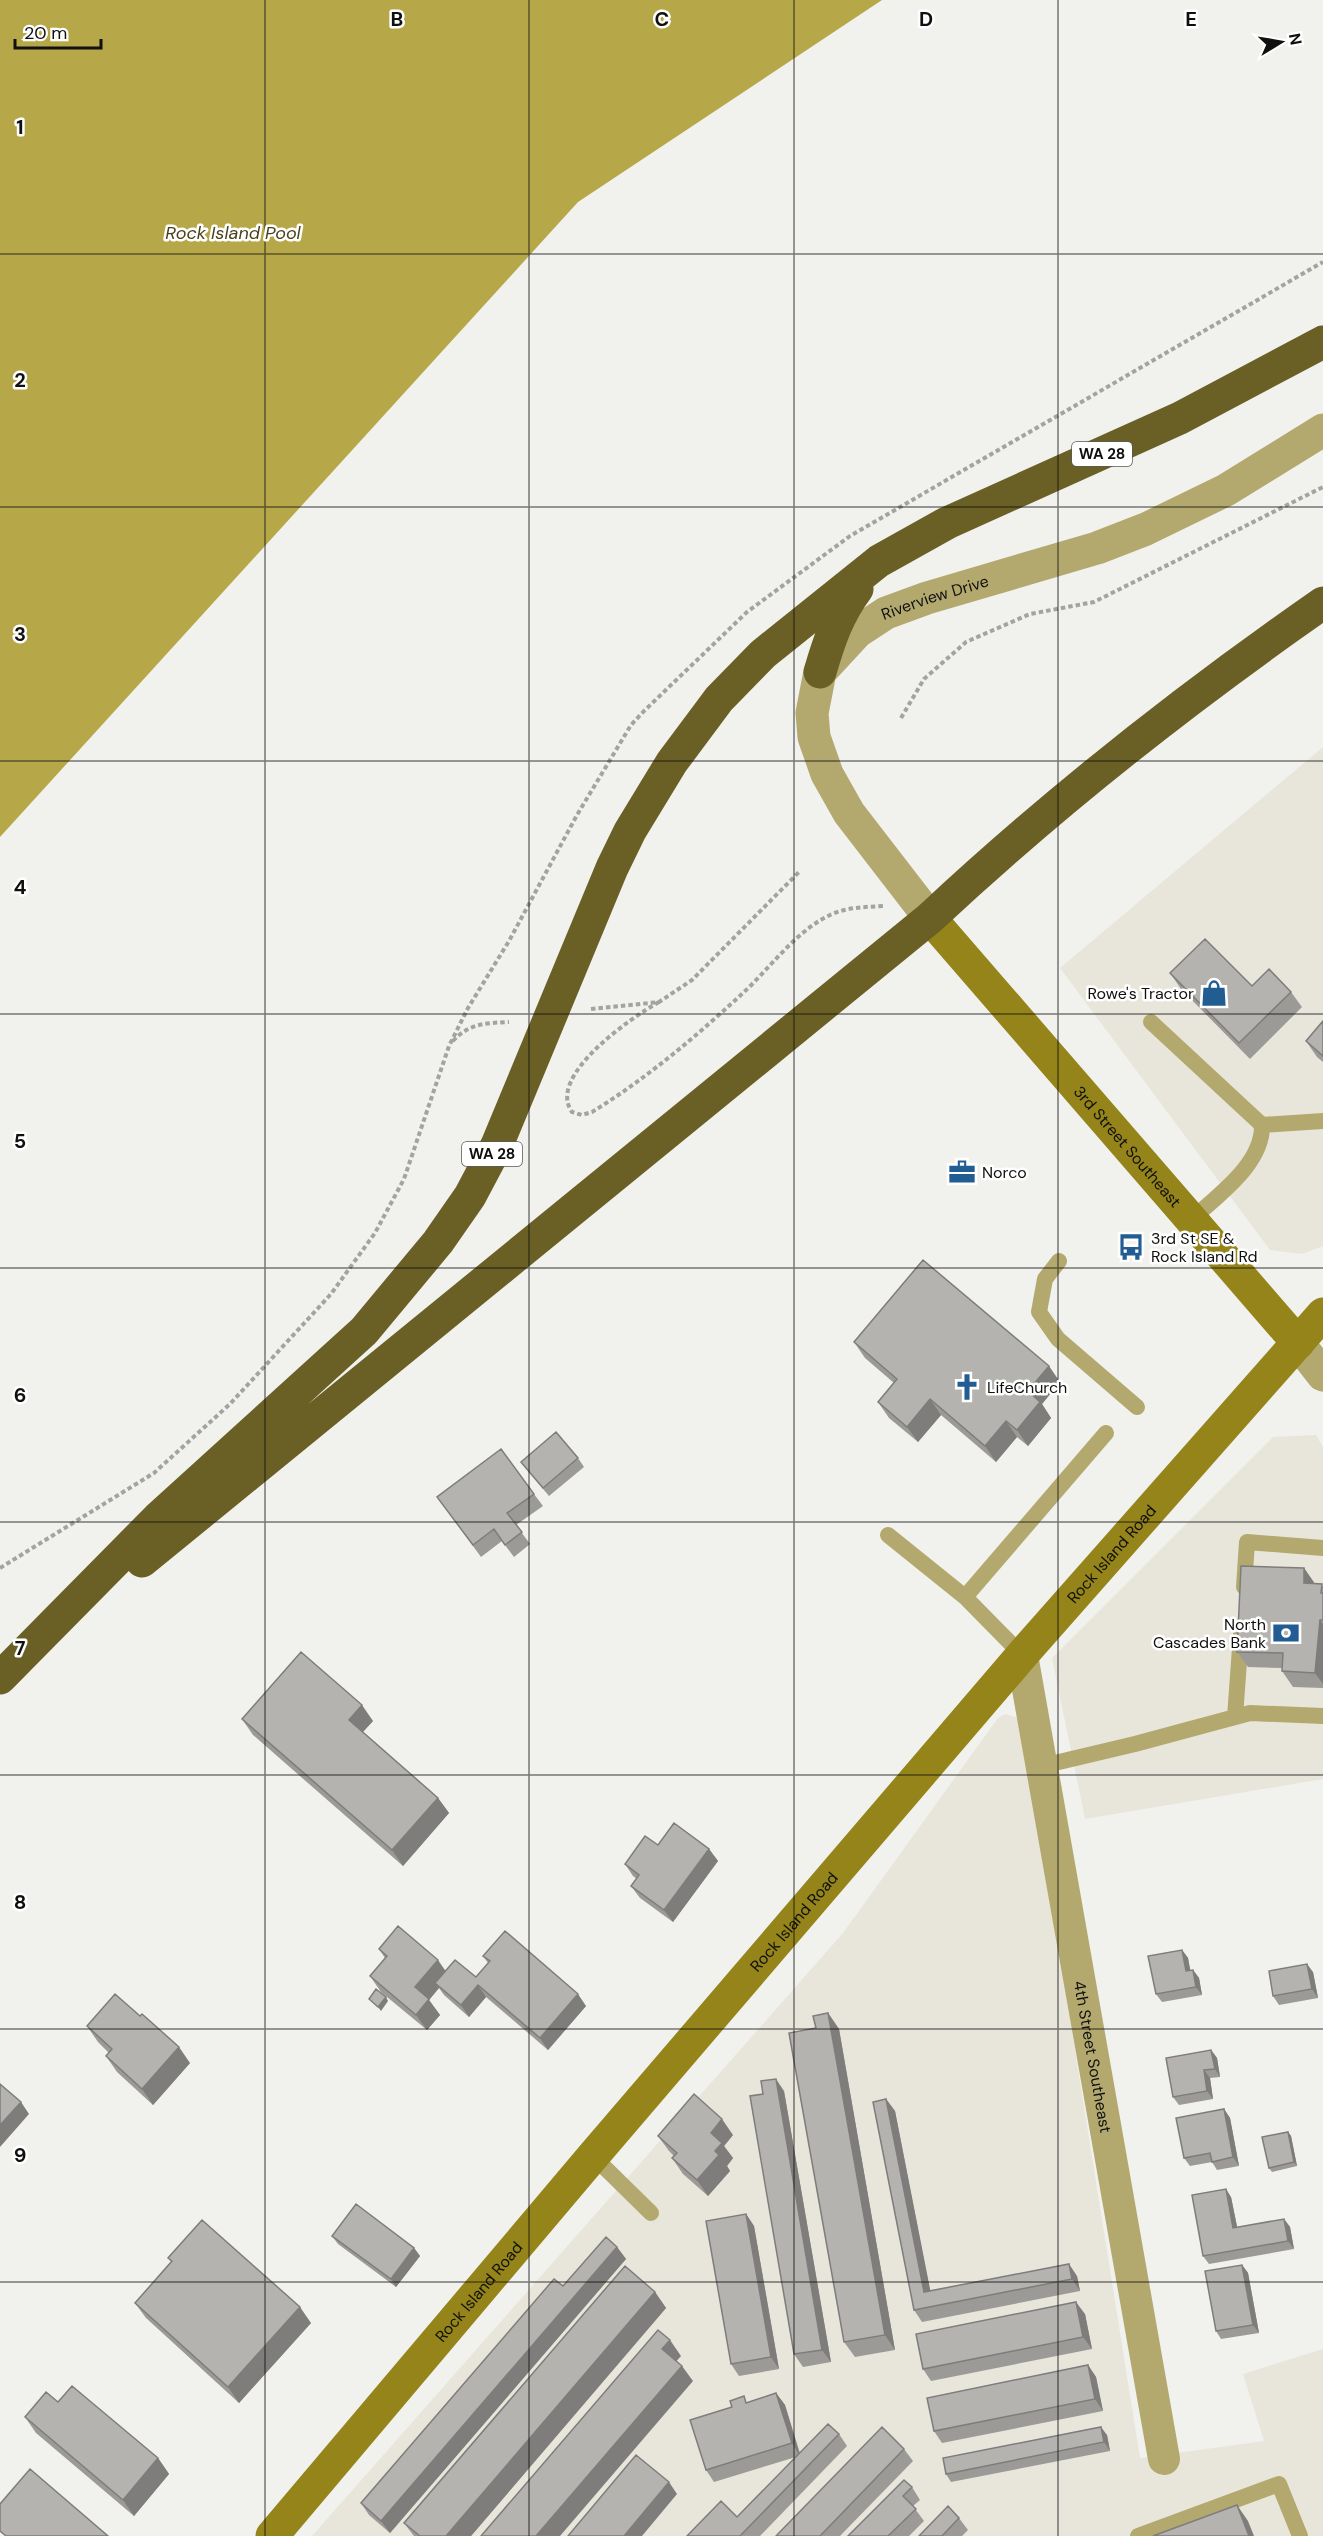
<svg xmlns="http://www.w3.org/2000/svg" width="1323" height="2536" font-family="'DM Sans',sans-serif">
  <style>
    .built { fill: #e8e6db }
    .water { fill: #b6a749 }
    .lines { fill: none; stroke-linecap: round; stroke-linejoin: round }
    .path { stroke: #a3a3a0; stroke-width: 4; stroke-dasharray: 4.5 3; stroke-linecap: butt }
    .service { stroke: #b3a96e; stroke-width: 16 }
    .minor { stroke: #b3a96e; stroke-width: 32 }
    .tertiary { stroke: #b3a96e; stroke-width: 33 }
    .secondary { stroke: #958419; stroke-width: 33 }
    .trunk { stroke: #6a6025; stroke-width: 33 }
    .wall { fill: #9b9a97 }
    .shaded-wall { fill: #7e7d7b }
    .building { fill: #b4b3b0; stroke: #7e7d7b; stroke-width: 1.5 }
    .grid { fill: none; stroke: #10100f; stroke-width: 1.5; stroke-opacity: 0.55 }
    .labels { text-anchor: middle; stroke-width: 5; stroke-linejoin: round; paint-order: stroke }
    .shield { fill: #fff; stroke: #585857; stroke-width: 1.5 }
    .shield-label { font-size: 15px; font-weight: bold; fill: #10100f }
    .street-label { font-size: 16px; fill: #10100f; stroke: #fff }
    .poi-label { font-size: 16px; fill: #10100f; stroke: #fff; text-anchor: start }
    .water-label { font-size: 18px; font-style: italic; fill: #49421b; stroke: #fff }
    .grid-label { font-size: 20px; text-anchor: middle; font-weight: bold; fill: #10100f; stroke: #fff; stroke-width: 5; stroke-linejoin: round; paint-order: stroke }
  </style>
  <rect width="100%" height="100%" fill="#f1f1ee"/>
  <path class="built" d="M1323,747v499l-21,8 -32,-4 -210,-282z
    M1316,1435l7,12v332l-238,40 -33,-161 221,-221z
    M1005,1714l14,4 5,12 116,728 124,-17 -21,-67 80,-25v187h-1011l531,-603 155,-215z"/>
  <path class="water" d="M0,0h882l-304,202 -578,635z"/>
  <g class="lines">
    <path class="path" d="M901,718l23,-39 42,-37 64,-28 64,-12 229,-115
      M659,1002c-27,15 -113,74 -87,110l10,3 10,-3c54,-33 106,-77 152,-120 27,-25 52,-61 86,-77 17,-8 35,-8 54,-9
      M591,1009l68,-7 33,-22 107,-108
      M453,1041c16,-18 34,-18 56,-19
      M0,1568l154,-95 76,-69 101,-110 44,-61 29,-54 45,-133 19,-38 41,-67 68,-126 54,-90 13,-14 103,-99 103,-76 473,-274"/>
    <path class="service" d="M1151,1022l111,103c1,39 -44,70 -71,95
      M1262,1125l61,-4
      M1059,1261l-14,18 -6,33 19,27 79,68
      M888,1535l77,62
      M1244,1587l3,-45 76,6
      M1022,1655l-57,-58 141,-164
      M1235,1717l6,-83
      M1042,1766l93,-22 115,-31 73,3
      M593,2156l58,57
      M1138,2536l141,-52 21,52"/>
    <path class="minor" id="s1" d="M1022,1655l142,804"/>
    <g class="tertiary">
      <path id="s2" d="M930,918l-81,-105 -22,-39 -13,-37 -2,-24 8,-41 37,-40 29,-19 41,-15 170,-50 49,-19 80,-39 97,-60"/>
      <path d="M1298,1343l25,32"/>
    </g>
    <g class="secondary">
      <path id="s3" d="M930,918l368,425"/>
      <path id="s4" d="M272,2536l321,-380 429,-501 301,-341"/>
    </g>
    <path class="trunk" d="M820,672c9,-31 18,-58 37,-83
      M142,1561l788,-643c123,-115 255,-219 393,-315
      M0,1678l158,-160 206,-187 74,-89 32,-46 27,-51 115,-277 18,-37 42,-69 47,-63 44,-45 116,-93 68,-38 233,-105 143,-76"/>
  </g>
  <path class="wall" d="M1170,973l121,19 11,15 -52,52 -69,-70z
    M1323,1021v41l-6,-5 -11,-16z
    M854,1342l206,40 -18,22 9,14 -23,28 -11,-9 -21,25 -55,-47 -23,27 -29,-24 -11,-16 16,-19 -29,-25z
    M578,1458l6,9 -35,29 -22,-26 -6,-8z
    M534,1494l9,12 -27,19 14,19 -16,13 -12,-16 -21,16 -44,-60z
    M1304,1568l11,16 8,2v102l-30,-1 -11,-16v-3l-34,-1 -11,-15z
    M242,1719l131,2 -10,11 75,66 11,15 -46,53 -150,-131z
    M658,1845l51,4 9,12 -45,61 -33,-24 -9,-12 6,-7 -4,-3 -8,-12z
    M379,1949l66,22 31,6 12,-14 -5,-7 103,50 -38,44 -62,-53 -17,20 -25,-22 -5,-7 -10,12 11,15 -13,15 -46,-38 -11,-16 15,-18z
    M1182,1950l6,8 2,12h3l6,8 3,17 -40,7 -6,-8z
    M1313,1972l5,26 -39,7 -6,-9z
    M828,2013l11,16 56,321 -40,7 -11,-15 -28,-314z
    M87,2026l103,37 -37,42 -36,-33 -11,-16 3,-3 -11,-11z
    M1211,2050l6,8 3,19 -10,1 3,21 -34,6 -6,-8z
    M784,2091l47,271 -28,5 -9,-13z
    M886,2099l9,12 35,180 147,-15 3,15 -158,31 -8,-12z
    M1224,2109l6,9 9,48 -22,4 -5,-8 -22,4 -6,-8z
    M1288,2132l3,4 6,30 -25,6 -3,-4z
    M733,2135l-9,11 9,12 -6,8 3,5 -22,25 -25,-22 -11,-16 2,-2 -5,-5 -11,-15z
    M1231,2197l6,30 47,-8 6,8 4,22 -85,15 -6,-8z
    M746,2214l8,12 25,143 -40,7 -8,-12z
    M332,2236l82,12 6,8 -24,31 -58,-43z
    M617,2247l9,12 -236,274 -21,-18 -8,-12 202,-217z
    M168,2258l143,65 -72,80 -93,-85 -11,-15 36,-41z
    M1242,2265l6,8 11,60 -38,6 -5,-8z
    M655,2292l11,16 -195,228h-57l-10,-13z
    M1085,2314l7,35 -161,32 -8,-12z
    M1088,2365l8,12 7,34 -161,32 -8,-12z
    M776,2393l9,12 15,48 39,-19 8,12 -87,90h-73l50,-19 59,-60 -82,25 -8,-12 42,-68z
    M58,2402l100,56 11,16 -35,42 -98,-83 -11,-16z
    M1107,2435l3,16 -159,31 -5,-8z
    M904,2449l9,12 -73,75h-64z
    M912,2487l8,13 -7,6 11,15 -15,15h-61z
    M959,2518l9,12 -6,6h-43z"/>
  <path class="shaded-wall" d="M1049,1366l11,16 -18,22 9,14 -23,28 -11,-16 11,-39z
    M930,1399l11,16 -23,27 -11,-15z
    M1006,1421l11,16 -21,25 -11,-16z
    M1304,1568l11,16 -11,-1z
    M1320,1620l3,4v60l-8,-11z
    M362,1705l11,16 -13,14 -11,-15z
    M438,1798l11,15 -46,53 -11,-16z
    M709,1849l9,12 -45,61 -9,-12z
    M1182,1950l6,8 4,21 -6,-8z
    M438,1960l11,16 -14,7 4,5 -10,12 11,15 -13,15 -11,-15 -1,-28z
    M1307,1964l6,8 5,26 -6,-9z
    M1193,1970l6,8 3,17 -6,-8z
    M478,1985l8,12 -17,20 -8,-12z
    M578,1994l8,12 -38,44 -8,-12z
    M386,1997l2,4 -7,10 -3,-4z
    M828,2013l11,16 56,321 -10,-15z
    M179,2047l11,16 -37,42 -11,-16z
    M1211,2050l6,8 3,19 -5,-8z
    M1204,2070l6,8 3,21 -6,-8z
    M776,2079l8,12 47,271 -9,-12z
    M886,2099l9,12 38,193 -9,-12z
    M21,2102l8,12 -29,33v-22z
    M1224,2109l6,9 9,48 -6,-9z
    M722,2119l11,16 -9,11 9,12 -6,8 3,5 -22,25 -11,-16 18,-29 -4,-18z
    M1288,2132l3,4 6,30 -3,-4z
    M1226,2189l5,8 8,39 -6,-8z
    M746,2214l8,12 25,143 -8,-12z
    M1284,2219l6,8 4,22 -6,-8z
    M617,2247l9,12 -236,274 -9,-12z
    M414,2248l6,8 -24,31 -5,-8z
    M1069,2264l8,12 3,15 -8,-12z
    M1242,2265l6,8 11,60 -6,-8z
    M655,2292l11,16 -195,228h-25z
    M1076,2302l9,12 7,35 -9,-12z
    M300,2307l11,16 -72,80 -11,-16z
    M670,2340l11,16 -8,9 -11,-16z
    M1088,2365l8,12 7,34 -8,-12z
    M682,2366l11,15 -133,155h-24z
    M776,2393l9,12 15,51 -8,-13z
    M1101,2427l6,8 3,16 -6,-9z
    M158,2458l11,16 -35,42 -11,-16z
    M669,2482l8,12 -35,42h-18z
    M1237,2505l11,16 6,15h-5z"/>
  <path class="building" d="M1205,939l47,47 17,-17 22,23 -52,51 -69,-70z
    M1323,1021v35l-17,-15z
    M923,1260l126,106 -21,25 12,11 -23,28 -11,-9 -21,25 -55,-47 -23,28 -29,-25 19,-23 -43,-37z
    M556,1432l22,26 -35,30 -22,-26z
    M501,1449l33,45 -27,19 15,19 -17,13 -11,-16 -21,16 -36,-48z
    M1241,1566l63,2v15l18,1 -1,9h2v27h-3l-5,53 -33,-2 1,-18 -46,-1z
    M301,1652l61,53 -13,15 89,78 -46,52 -150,-131z
    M674,1823l35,26 -45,61 -33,-24 8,-11 -14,-11 20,-28 13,9z
    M398,1926l40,34 -23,27 14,12 -13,16 -46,-39 17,-20 -8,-7z
    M505,1931l73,63 -38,44 -62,-53 -17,20 -26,-22 20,-23 21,17 14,-16 -7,-5z
    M1182,1950l4,21 7,-1 3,17 -40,7 -8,-38z
    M1307,1964l5,25 -39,7 -4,-25z
    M376,1989l10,8 -8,10 -9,-8z
    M115,1994l25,22 2,-2 37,33 -37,42 -36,-33 6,-7 -25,-23z
    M828,2013l57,322 -41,7 -55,-309 27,-5 -3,-12z
    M1211,2050l4,19 -11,1 3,21 -34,6 -7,-39z
    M776,2079l46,271 -28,4 -44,-258 13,-2 -2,-13z
    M0,2084l21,18 -21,23z
    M694,2094l28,25 -11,14 11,10 -7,8 4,4 -22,25 -25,-22 5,-5 -19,-17z
    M886,2099l38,193 145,-28 3,15 -158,31 -41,-208z
    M1224,2109l9,48 -21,5 -2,-9 -26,5 -8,-40z
    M1288,2132l6,30 -25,6 -7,-31z
    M1226,2189l7,39 51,-9 4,22 -85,15 -11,-61z
    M356,2204l58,44 -23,31 -59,-43z
    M746,2214l25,143 -40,7 -25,-143z
    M202,2220l98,87 -72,80 -93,-84 37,-42 -4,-3z
    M606,2237l11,10 -236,274 -20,-18 193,-224 9,7z
    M1242,2265l11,60 -37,6 -11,-60z
    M625,2266l30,26 -209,244h-26l-16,-13z
    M1076,2302l7,35 -160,32 -7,-35z
    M658,2330l12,10 -8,9 20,17 -146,170h-55z
    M1088,2365l7,34 -161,32 -7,-33z
    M72,2386l86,72 -35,42 -98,-83 21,-25 12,10z
    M776,2393l16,50 -86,27 -16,-50 42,-13 -2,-6 14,-5 2,7z
    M828,2424l11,10 -99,102h-53l34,-35 16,16z
    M882,2427l22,22 -84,87h-44z
    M1101,2427l3,15 -158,32 -3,-16z
    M636,2455l33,27 -45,54h-56z
    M30,2469l78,67h-102l-6,-5v-27z
    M904,2480l8,7 -9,9 13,13 -28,27h-40z
    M1237,2505l12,31h-96z
    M948,2506l11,12 -17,18h-23z"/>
  <path class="grid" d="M265,0v2536M529,0v2536M794,0v2536M1058,0v2536M0,254h1323M0,507h1323M0,761h1323M0,1014h1323M0,1268h1323M0,1522h1323M0,1775h1323M0,2029h1323M0,2282h1323"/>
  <defs>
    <symbol id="shop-bare" viewBox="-9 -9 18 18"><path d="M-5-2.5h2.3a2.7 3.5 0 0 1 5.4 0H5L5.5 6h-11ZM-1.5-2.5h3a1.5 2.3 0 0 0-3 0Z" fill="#215c93" stroke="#fff" stroke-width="2.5" paint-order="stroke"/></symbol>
    <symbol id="office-bare" viewBox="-9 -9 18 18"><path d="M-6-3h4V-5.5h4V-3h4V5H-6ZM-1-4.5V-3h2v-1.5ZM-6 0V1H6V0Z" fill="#215c93" stroke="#fff" stroke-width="2.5" paint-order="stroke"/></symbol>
    <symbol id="bus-bare" viewBox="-9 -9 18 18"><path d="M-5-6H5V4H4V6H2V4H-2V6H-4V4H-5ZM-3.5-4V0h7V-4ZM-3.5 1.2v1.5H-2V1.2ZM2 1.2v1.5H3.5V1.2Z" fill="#215c93" stroke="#fff" stroke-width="2.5" paint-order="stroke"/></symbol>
    <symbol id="church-bare" viewBox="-9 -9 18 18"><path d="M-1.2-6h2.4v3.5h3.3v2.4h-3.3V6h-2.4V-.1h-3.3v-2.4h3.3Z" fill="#215c93" stroke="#fff" stroke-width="2.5" paint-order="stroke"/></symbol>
    <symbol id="bank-bare" viewBox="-9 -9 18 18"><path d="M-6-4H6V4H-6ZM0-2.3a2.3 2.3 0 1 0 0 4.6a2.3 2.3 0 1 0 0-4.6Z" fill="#215c93" stroke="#fff" stroke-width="2.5" paint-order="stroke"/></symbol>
  </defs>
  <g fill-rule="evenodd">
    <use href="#shop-bare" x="1195" y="974" width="38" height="38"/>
    <use href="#office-bare" x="943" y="1153" width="38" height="38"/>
    <use href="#bus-bare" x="1112" y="1228" width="38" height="38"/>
    <use href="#church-bare" x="948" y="1368" width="38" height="38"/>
    <use href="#bank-bare" x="1267" y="1614" width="38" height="38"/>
  </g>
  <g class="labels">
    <g class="shield">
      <rect x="1072" y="442" width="60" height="24" rx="4.5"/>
      <rect x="462" y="1142" width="60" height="24" rx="4.5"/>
    </g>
    <g class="shield-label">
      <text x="1102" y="459">WA 28</text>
      <text x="492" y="1159">WA 28</text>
    </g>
    <g class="street-label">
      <text dy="6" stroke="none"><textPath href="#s2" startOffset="423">Riverview Drive</textPath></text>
      <text dy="6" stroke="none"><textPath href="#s3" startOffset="302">3rd Street Southeast</textPath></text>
      <text dy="6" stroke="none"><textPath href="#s4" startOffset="1292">Rock Island Road</textPath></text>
      <text dy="6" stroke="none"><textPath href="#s4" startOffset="806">Rock Island Road</textPath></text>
      <text dy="6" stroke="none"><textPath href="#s1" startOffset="408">4th Street Southeast</textPath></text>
      <text dy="6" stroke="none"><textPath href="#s4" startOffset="320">Rock Island Road</textPath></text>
    </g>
    <g class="poi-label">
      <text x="1194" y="999" text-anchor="end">Rowe's Tractor</text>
      <text x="982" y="1178">Norco</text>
      <text x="1151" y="1244">3rd St SE &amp;<tspan x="1151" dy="18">Rock Island Rd</tspan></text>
      <text x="987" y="1393">LifeChurch</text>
      <text x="1266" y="1630" text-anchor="end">North<tspan x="1266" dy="18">Cascades Bank</tspan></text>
    </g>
    <g class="water-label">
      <text x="233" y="239">Rock Island Pool</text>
    </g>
  </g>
  <g class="grid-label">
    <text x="397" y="26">B</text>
    <text x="662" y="26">C</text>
    <text x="926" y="26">D</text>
    <text x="1191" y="26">E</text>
    <text x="20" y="134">1</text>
    <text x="20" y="387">2</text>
    <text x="20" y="641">3</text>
    <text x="20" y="894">4</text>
    <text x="20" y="1148">5</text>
    <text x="20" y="1402">6</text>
    <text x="20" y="1655">7</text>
    <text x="20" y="1909">8</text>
    <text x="20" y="2162">9</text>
  </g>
  <g transform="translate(1281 42) rotate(79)" stroke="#ffffff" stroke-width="4.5" paint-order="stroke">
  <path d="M0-4.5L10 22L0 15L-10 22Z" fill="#10100f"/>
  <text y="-9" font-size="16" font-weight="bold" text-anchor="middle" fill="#10100f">N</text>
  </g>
  <path d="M15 39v9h86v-9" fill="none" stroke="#10100f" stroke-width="3"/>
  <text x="24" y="39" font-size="18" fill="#10100f" stroke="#ffffff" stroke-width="4.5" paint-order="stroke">20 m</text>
</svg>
